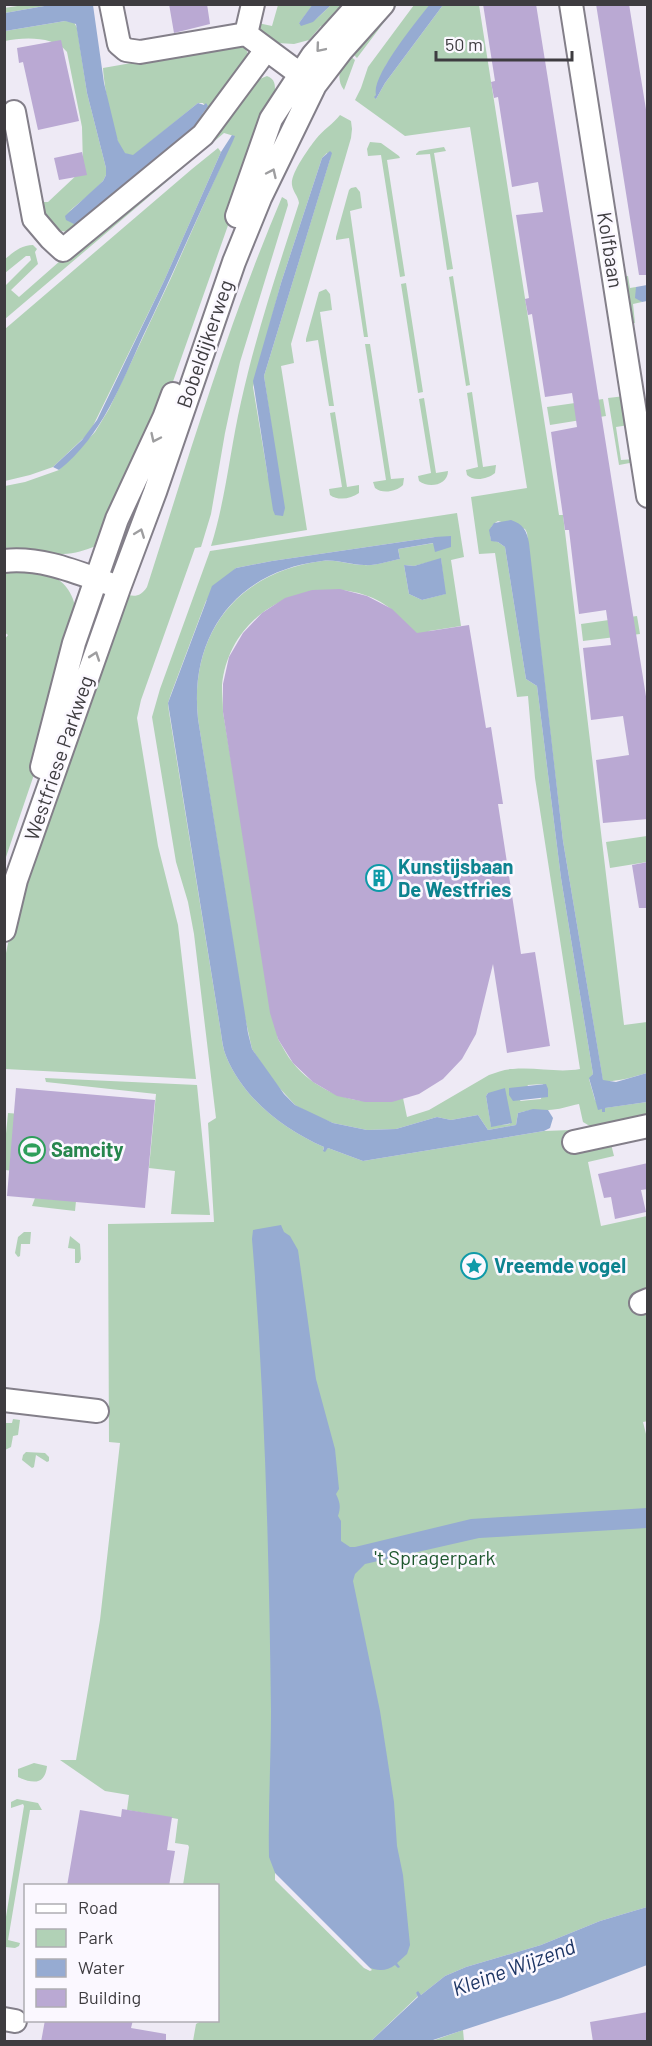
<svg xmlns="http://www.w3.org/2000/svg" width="652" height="2046" font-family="Barlow,sans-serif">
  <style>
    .green { fill: #b1d1b6; fill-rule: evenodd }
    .water { fill: #96abd2 }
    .pier { fill: #eeeaf5 }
    .building { fill: #baa9d3 }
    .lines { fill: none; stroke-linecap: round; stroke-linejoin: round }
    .minor-casing { stroke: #837f89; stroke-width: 26 }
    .minor { stroke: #fff; stroke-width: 22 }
    .oneway { stroke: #9e9ea0 }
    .labels { text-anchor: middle; stroke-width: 5; stroke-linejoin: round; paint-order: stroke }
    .street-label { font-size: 20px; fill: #3e3c40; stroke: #fbf8ff }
    .culture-label { font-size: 20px; font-weight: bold; fill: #0d838f; stroke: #fbf8ff; text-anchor: start }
    .leisure-label { font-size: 20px; font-weight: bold; fill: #27864d; stroke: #fbf8ff; text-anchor: start }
    .park-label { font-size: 20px; fill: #1e572e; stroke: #fbf8ff }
    .water-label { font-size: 21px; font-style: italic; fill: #1c3464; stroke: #fbf8ff }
  </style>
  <rect width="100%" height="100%" fill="#eeeaf5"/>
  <path class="green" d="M24,5h26l-45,8 -1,-5z
    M278,5h35l-14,18c14,3 22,-9 32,-18h15l-22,23 -3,-2 -12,14 -15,4 -16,-1 -18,-8 -2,-12 14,3z
    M390,5h7l-40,53 -7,-7z
    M414,5h16l-44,60 -10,30v4l9,-16 58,-78h36l80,510h4l61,510 23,-3v51c-15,4 -28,9 -44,8l-40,-240 -36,-308 -2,-4 -27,-8c-9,5 -9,11 -7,19l7,2 7,5 21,132 11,7 24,192 32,196 -4,5 6,21 9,8 43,-6v15l-54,11 -10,-6 -4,-18c-10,2 -21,6 -31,6 -12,0 -17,-1 -30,3l-2,12 -28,5 -10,-15 -27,5 -14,-3 -41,12 -29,1 -34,-7 -18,-7 -20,-11 -21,-23 -22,-33 -8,-36 -46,-294c-9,-85 39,-147 124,-158 15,-2 27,4 41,4 12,1 25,-4 37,-6l-2,-10 36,-6 1,-6 -163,24 -36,7 -30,33 -35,93 -3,9 1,9 52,321c1,8 2,16 5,23 17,42 58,74 98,91l-1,3 2,1 3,-3 35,13 181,-30 27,-1 5,16 34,-6 4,16 -26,6 13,64 46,-10v76l-4,14 5,11v104l-5,1 5,20 -1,465 -47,14 -59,24 -75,22 -21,9 -24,19 -5,-2 2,3 -47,45h-178l3,-17 5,-3 17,-1v-134l-35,-1 6,-38 -1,-2 -13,-2 3,-24 -51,-9 2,-15 -24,-4 -45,-31h16l24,-140 20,-177 -11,-1 -1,-218 106,-2 -6,-99 8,-5 -22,-184 -6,-32 -12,-40 -24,-145 8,-28 50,-138 247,-38 7,44 -13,3 10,66 -32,5 -7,14c-10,-11 -19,-25 -30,-35 -14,-13 -40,-21 -59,-20 -56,0 -105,37 -111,95 0,9 1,18 1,27l55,327c5,8 9,17 15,24 26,32 71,46 110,35l4,19 22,-7 60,-35c8,-3 16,-6 24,-6 24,-2 45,4 67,0l-45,-291 -7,-82 -11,1 -22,-144 -16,1 -8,-57 56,-9 -57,-361 -65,9 -50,-36 6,-12 7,-21zM441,559l4,35 -23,6 -13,-6 -5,-29 10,1zM543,1084l-2,15 -21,2 8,-16zM488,1093l22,31 -19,2 -5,-30z
    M65,21l9,1 3,6 10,65 19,75v7l-3,6 -13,13 -23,19 137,-100 2,-5 -3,-5h-5l-65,53 -9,-3c-11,-14 -20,-67 -21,-85l136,-24 6,3 4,9 -50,75 -126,101c-26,0 -25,-10 -36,-30h11l32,-30 3,-6 -1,-39 -15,-75c-12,-16 -44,-15 -62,-11v-10z
    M347,53l8,7 -11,30c-9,-12 -3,-24 3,-37z
    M267,76c8,3 8,8 8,16l-105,298 -74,156c-11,4 -21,8 -33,8 -19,1 -38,-8 -58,-6v-62l20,-4 34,-12 36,-38 14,-23 62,-131 63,-142 -10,-3 -219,186v-33l26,-26 -1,-4h-4l-21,17v-14c9,-7 16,-14 28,-14l4,4 -2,3 3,12 -27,26 8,7 66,-58 170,-158z
    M340,115l11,6 1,8 -1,9 -60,206 3,19 -13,3 26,164 -96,16c15,-48 19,-96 30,-144 15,-68 37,-133 58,-199 -1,-7 -6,-11 -7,-18 -2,-11 17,-37 24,-46 7,-9 17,-15 24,-24zM327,153l3,6 -66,217 20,137 -16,-36 -15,-90 28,-104 41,-125z
    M370,142l11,1 18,13 1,2 -13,2 18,116 -5,1 -19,-122 -13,1 -1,-7z
    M444,147l2,4 -12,2 19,116 -6,1 -17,-116 -14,1v-1l3,-3z
    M218,148l3,4 -57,129 -74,151 -37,35 -23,8 -25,6v-152l187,-160z
    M356,187l4,5 2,16 -12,3 18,126h-4l-15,-99 -13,2v-3l13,-47 2,-2z
    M282,197l5,3 1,5 -48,157 -15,71 -14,81 -10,33 -6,1 -54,152 -4,18 21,128 20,79 18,154 -191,-10v-111l11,-54 106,-311c11,4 18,5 25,-6 42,-131 81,-263 135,-390z
    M453,276l17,109 -4,1 -17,-109z
    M628,276l2,12 6,-1 1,10 5,5 -9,2 2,19 -6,1 -8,-47z
    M406,283l17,109 -5,1 -17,-109z
    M326,289l4,5 2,16 -12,2 14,94h-5l-11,-66 -12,2v-3l13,-47z
    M365,344h5l21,135 13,-1 -1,7c-7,7 -21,9 -28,3l-2,-6 13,-2z
    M472,392l11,75 13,-2 -1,8c-7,6 -21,9 -28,2l-1,-5 12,-3 -11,-74z
    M625,396l4,29 -13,2 5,33 14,-1v3l-16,3 -11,-67z
    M424,398l12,75 12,-2c0,14 -19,18 -29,10l-1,-5 13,-3 -12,-74z
    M603,399l3,17 -56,9 -3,-18z
    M335,412l12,75 12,-2v8c-8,6 -21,8 -29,2l-1,-6 13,-2 -12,-74z
    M5,569c36,1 67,3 72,47l-36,138 -36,106 -1,-220 4,-5 -4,-3z
    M637,616l3,18 -57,7 -2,-17z
    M647,836v26l-37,6 -4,-26z
    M45,1078l152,7 13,130 -39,-1 4,-43 -26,-3 7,-74 -110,-12z
    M8,1113l12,1 -6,57 -9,-1v-26z
    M35,1198l41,3 -1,10 -43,-5z
    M24,1232h7l-1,12h-9l-1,12 -2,1 -3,-4 3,-16z
    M70,1236l10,8 1,15 -2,4h-4v-14l-7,-1z
    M13,1419l7,1 -2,15 -5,1 -2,11 -6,3v-27h7z
    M26,1452l19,1 4,4v4l-2,1 -11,-7 -2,12 -2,1 -10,-8 1,-5z
    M34,1763l13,3c-2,19 -14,18 -29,11v-8z
    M17,1799l21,4 4,7h-12l-22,130 12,3 -1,3 -4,2 -10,-1v-24l19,-117 -1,-2 -12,4v-6z
    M463,2030l1,11 -35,1z"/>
  <path class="water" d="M313,4l18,1 -18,17 -12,4 -2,-3z
    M430,4l13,1 -58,78 -9,16 -2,-2 2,-2c-5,-19 41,-74 54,-91z
    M50,5h43l11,78 14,58 7,12 8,2 65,-52 6,2 2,-2 2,3 -18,26 -109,91 -5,2 -10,-5 -1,-4 38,-35 3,-6v-7l-19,-75 -11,-69 -11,-3 -60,10v-18z
    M232,135l3,1 -2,5c-31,65 -59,131 -90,195 -22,48 -41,100 -84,134l-6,-3 29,-27 15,-20 67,-139 57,-129z
    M330,151l2,2 -68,223 21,132 -2,8 -8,-1 -2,-5 -20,-129 28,-98 41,-125z
    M647,285v16l-5,1 -7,-4 1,-11z
    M511,520c12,4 16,11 18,23l34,298 40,239 13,2 31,-9v29l-42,6v4h-3v-3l-4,1 -9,-32 4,-4 -32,-196 -24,-192 -11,-7 -21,-132 -7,-5 -7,-1 -2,-11 5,-7z
    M451,536v11l-16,5 -2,-9 -35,6 2,10c-11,2 -25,7 -36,6 -14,0 -27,-6 -42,-4 -85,10 -133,73 -124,158l50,314 4,16 32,45 11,11 38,18 34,7 29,-1 41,-12 14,3 27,-5 10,15 28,-5 2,-12 15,-4 15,1 5,8 -3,10 -6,3 -181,30 -35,-13 -3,4 -2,-1 1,-4c-40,-17 -81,-49 -98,-91 -3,-7 -4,-16 -5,-23l-53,-330 44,-117 24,-18 36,-7 163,-24z
    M441,558l5,36 -24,6 -13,-6 -5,-29 10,1z
    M546,1084l2,5v8l-35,4 -4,-6v-7z
    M505,1088l7,35 -21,4 -5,-31 2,-3z
    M281,1225l3,7 6,4 8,14 18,129 19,70 4,40 -3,5c4,8 5,13 2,22l3,5v20l9,6h5l116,-28 176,-11v20l-168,10 -114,26 -10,10 -2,7 27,130 14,91 3,44 6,29 7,70 -3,9 -10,9 3,4 -2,1 -3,-3c-9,7 -19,6 -29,1l-89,-88 -8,-21c-1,-49 2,-97 2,-146 -2,-157 -6,-315 -19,-472l1,-9z
    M647,1907v58l-86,33 -131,43h-59l47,-44 -2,-4 2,-2 3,4 24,-19 21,-9 75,-22 59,-24z"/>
  <path class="pier" d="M275,1873l97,97 -2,1 -6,-3 -89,-88z"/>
  <path class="building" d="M169,4h38l3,20 -36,9z
    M483,4h53l112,705v110l-45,4 -7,-63 33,-5 -6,-39 -32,4 -8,-72 28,-3 -5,-35 -27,4 -10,-84h-4l-14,-98 26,-5 -4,-28 -1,-6 -27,4 -13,-83 -4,1 -3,-16 4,-1 -13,-83 27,-3 -5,-30 -26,5 -14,-90 -4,1 -3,-16 4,-1z
    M596,4h33l19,118v153h-9z
    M61,40l18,81 -41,9 -15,-68 -4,1 -2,-15z
    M82,152l5,23 -28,5 -5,-22z
    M340,589l27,7 25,13 25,24 52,-8 17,103 5,-1 12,77h-5l23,150 14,-2 15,94 -43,7 -14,-89 -17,70 -14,25 -19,20 -24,15 -27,8h-27l-28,-6 -24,-14 -20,-19 -15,-24 -8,-26 -47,-301v-28l6,-27 14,-24 19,-20 23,-15 27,-8z
    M648,862v46h-9l-7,-43z
    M16,1088l139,12 -10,108 -138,-12z
    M648,1163v26l-7,1 5,22 -31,7 -4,-22 -7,1 -6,-24z
    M122,1809l50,8 -5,33 8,1 -6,35h-102l13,-76 41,7z
    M648,2012v30h-55l-3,-20z
    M45,2020h88l-2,8 35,6v8h-125z"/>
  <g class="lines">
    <defs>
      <path id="minor" d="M111,4l8,40 7,6 14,2 106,-18 66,49
        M571,4l77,492
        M246,34l7,-30
        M14,112l20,107 17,20 12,11 140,-115 63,-85
        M237,216l34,-97 42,-64 46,-51
        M4,561c38,-4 72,11 106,23
        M42,767l32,-124 43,-124 47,-101 9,-24
        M4,930l12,-50 103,-292 36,-96 79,-230 26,-64 55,-113 26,-34 42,-47
        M574,1142l74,-16
        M641,1303l7,-3
        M4,1400l93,11
        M4,2019l11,2"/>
    </defs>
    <use href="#minor" class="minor-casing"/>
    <use href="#minor" class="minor"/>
  </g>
  <defs><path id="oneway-chevron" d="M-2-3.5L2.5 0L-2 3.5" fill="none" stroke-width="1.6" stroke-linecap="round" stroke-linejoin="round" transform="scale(1.5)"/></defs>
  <g class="oneway">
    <use href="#oneway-chevron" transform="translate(320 48) rotate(130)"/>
    <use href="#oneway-chevron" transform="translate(272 173) rotate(-65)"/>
    <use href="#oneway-chevron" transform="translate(155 438) rotate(115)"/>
    <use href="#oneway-chevron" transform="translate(140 533) rotate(-69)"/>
    <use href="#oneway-chevron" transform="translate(95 656) rotate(-71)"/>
  </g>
  <defs>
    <symbol id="building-ring" viewBox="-11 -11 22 22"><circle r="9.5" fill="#fbf8ff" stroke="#0f9aa8" stroke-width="1.5"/><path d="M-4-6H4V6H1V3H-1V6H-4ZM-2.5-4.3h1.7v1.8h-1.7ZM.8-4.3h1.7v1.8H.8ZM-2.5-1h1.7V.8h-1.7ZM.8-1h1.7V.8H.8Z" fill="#0f9aa8"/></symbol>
    <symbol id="stadium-ring" viewBox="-11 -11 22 22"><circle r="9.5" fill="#fbf8ff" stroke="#2e9e5b" stroke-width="1.5"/><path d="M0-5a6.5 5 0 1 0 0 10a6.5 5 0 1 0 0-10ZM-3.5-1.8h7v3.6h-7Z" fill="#2e9e5b"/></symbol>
    <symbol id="sight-ring" viewBox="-11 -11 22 22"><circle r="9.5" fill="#fbf8ff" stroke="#0f9aa8" stroke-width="1.5"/><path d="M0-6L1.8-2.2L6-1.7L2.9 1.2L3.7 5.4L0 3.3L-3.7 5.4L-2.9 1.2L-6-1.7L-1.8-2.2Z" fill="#0f9aa8"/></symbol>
  </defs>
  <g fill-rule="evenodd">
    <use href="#building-ring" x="364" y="863" width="30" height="30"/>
    <use href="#stadium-ring" x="17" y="1135" width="30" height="30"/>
    <use href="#sight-ring" x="459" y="1251" width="30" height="30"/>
  </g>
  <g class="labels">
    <g class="street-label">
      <text transform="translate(610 250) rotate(81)" y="7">Kolfbaan</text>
      <text transform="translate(205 344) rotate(-71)" y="7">Bobeldijkerweg</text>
      <text transform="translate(59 758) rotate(-71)" y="7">Westfriese Parkweg</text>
    </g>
    <g class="culture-label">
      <text x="398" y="874">Kunstijsbaan<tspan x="398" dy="23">De Westfries</tspan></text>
      <text x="494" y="1273">Vreemde vogel</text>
    </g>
    <g class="leisure-label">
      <text x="51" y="1157">Samcity</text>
    </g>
    <g class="park-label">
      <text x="435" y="1565">'t Spragerpark</text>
    </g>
    <g class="water-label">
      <text transform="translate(514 1968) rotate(-20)" y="7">Kleine Wijzend</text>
    </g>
  </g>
  <rect width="652" height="2046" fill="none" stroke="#3e3c40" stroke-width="12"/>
  <rect x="24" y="1884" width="195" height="138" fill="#fbf8ff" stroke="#afadb3" stroke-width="1.5"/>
  <rect x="36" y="1904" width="30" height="9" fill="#ffffff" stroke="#afadb3" stroke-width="1.5"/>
  <text x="78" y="1914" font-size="18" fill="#3e3c40">Road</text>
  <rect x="36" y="1929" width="30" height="18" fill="#b1d1b6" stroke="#afadb3" stroke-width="1.5"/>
  <text x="78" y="1944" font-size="18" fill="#3e3c40">Park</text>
  <rect x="36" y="1959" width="30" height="18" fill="#96abd2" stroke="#afadb3" stroke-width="1.5"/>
  <text x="78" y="1974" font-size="18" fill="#3e3c40">Water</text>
  <rect x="36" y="1989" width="30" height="18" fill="#baa9d3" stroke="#afadb3" stroke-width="1.5"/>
  <text x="78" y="2004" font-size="18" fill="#3e3c40">Building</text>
  <path d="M436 51v9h136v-9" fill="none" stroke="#3e3c40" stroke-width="3"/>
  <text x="445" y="51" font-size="18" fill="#3e3c40" stroke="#fbf8ff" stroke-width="4.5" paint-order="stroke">50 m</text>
</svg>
